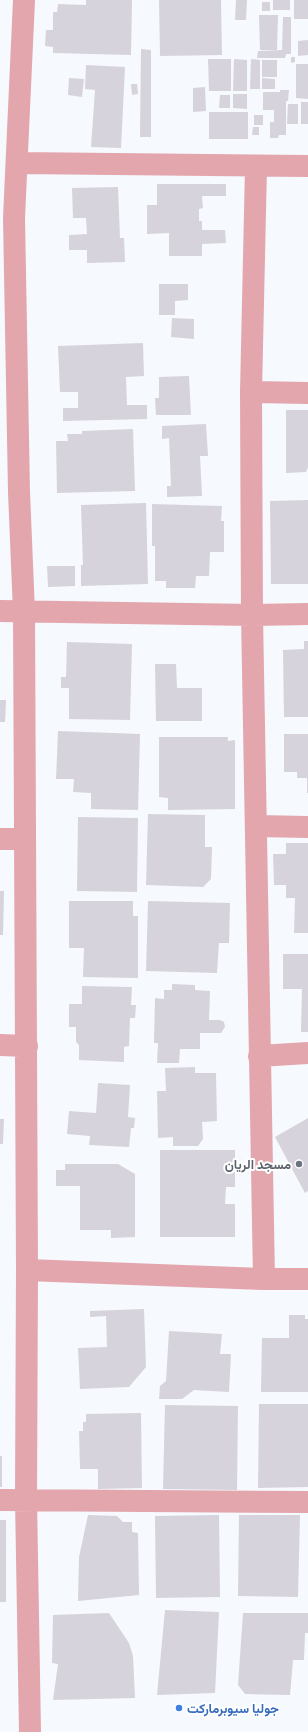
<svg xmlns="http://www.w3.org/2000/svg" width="308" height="1732" font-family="'Roboto Condensed',Vazirmatn,sans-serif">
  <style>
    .building { fill: #d6d3dc }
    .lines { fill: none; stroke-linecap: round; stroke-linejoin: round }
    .minor { stroke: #e3a6ad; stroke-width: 22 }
    .worship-dot { fill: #6b7280; stroke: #fff; stroke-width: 1.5 }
    .shop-dot { fill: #3f7fe0; stroke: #fff; stroke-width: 1.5 }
    .labels { text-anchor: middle; stroke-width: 4; stroke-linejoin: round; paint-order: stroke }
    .worship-label { font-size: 13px; font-weight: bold; fill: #5b616d; stroke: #fff; text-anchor: end }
    .shop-label { font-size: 13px; font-weight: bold; fill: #366cbe; stroke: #fff; text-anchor: start }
  </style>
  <rect width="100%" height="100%" fill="#f6f9fe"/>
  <path class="building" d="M86,0h46l-1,55 -78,-2v-6l-8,-1 1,-16h7v-18h4l1,-8 28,1z
    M159,0h62l1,55 -62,1z
    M236,0h11l-1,20h-11z
    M273,0h17v10h-17z
    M294,0h14v19h-14z
    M262,2h8v9h-8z
    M259,15h19l-1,35h-17z
    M283,17h8v37h-5l-1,4h-28l1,-7 24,-1z
    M308,40v15l-10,1v-15z
    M141,49l10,1v87h-11z
    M291,57h4v5l-4,1z
    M208,59h23v32h-22z
    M234,59l13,1v31h-14z
    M251,59l9,1v29h-10z
    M262,60h15v17h-15z
    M296,64h12v35l-12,-1z
    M86,65l39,2 -4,81 -30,-1 4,-57 -10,-1z
    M69,78l15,1 -2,18 -14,-2z
    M262,78l13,1v10h-13z
    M131,84h6l1,10 -6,1z
    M205,87l1,24 -13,1v-24z
    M280,90h9l-1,11h-2v34h-7l-1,3h-8v-16h4v-12h-11v-18h17z
    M233,94h14v15l-14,-1z
    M220,95h10v13h-11z
    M301,102h7v22h-7z
    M288,104h10v20h-11z
    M209,112h39v27h-39z
    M254,115h9v10h-9z
    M253,127h6v8h-7z
    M157,184h69v12h-24l1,12 -4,1v12h3v9h23l1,13 -24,1v12h-33v-23l-22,1v-29h10z
    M118,187l2,51h4l1,24 -38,1v-13h-18v-15l18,-1 -1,-16h-13l-1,-30z
    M159,284h29v16l-13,1v14h-16z
    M172,318l22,1v20l-23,-2z
    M143,343l1,33 -18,1 1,28h20v14l-84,2v-13h15v-16h-18l-2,-46z
    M189,376l2,39h-35l-1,-17h4v-21z
    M286,410h22v57l-2,5 -20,1z
    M206,424l2,32h-8l2,40 -35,1v-11h4l-2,-48 -7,1v-13z
    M133,429l2,62 -78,2 -1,-52h12l-1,-7h15v-3z
    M308,500v84h-37l-1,-83z
    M146,503l2,81 -67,2v-21h2l-2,-60z
    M152,504l70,2 -1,15h3v31h-14l-1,24h-13l-1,12h-29v-7h-11v-35h-3z
    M47,566h28v20l-27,1z
    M304,641h4v76h-24l-1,-67 21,-1z
    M67,642l65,2 -2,76 -61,-1v-31h-8v-11h5z
    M155,664h21l1,24h25v33h-46z
    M0,700h6l-1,22h-5z
    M58,731l82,3 -2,76 -47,-1v-16l-18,-1 1,-13h-18z
    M284,734h24v59h-1v-15h-10v-6h-13z
    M159,737h69v4l7,-1v69l-67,1v-12l-9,-1z
    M148,814l57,1v32h7l-1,32 -8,8 -57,-2z
    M78,817l60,1 -1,74 -60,-1z
    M286,843h22v90h-14l1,-35h-9v-13h-12l-1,-31h13z
    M0,891h4l-1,44h-3z
    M69,901h64v15h5v62l-55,-1 1,-29h-15z
    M148,901l82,2 -1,40h-10l-2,30 -71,-2z
    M283,954h25v78h-7l1,-43h-19z
    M172,984l23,1v5l15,1 -1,29h11l4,2 1,5 -4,6h-21v16h-20l-1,14h-22l1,-20h-4l1,-45 9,1v-9h8z
    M82,986l50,1 -1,18h5l-1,13h-5l-1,28 -5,1v15l-45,-2v-15l-3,-3v-15h-7v-23h13z
    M195,1067v6h21l1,48 -15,1 1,17 -5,7h-25v-9l-15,1 -1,-47h9l-1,-23z
    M98,1083l32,2 -2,32 7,1 -1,10h-3l-2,19 -40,-2 1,-9 -23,-2 2,-23 27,2z
    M308,1118v73l-3,2 -30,-56z
    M0,1119h4l-1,25h-3z
    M160,1150h75v37h-9l-1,17h10v33h-75z
    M65,1164h53l17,10v63l-24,1v-8h-31v-44h-24v-16h9z
    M144,1309l2,58 -17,20 -49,2 -2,-41 29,-1 -1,-31 -16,1v-6z
    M289,1315h16v4h3v73h-47l1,-54h27z
    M169,1331l53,3 -2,20h11l-2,38 -35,-2 -12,9h-23l1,-13 6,-5z
    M259,1404h49v83l-50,1z
    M165,1405l73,1 -1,84 -74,-1z
    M141,1413l1,75 -44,1v-20h-18l-1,-38h4v-9h3v-8z
    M0,1456h2v31h-2z
    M88,1515l29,1 6,6h9v10l6,1 1,62 -61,6 1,-44z
    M219,1515l1,82 -64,1 -1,-82z
    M239,1515h61l-2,82 -60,-1z
    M0,1520h6v82h-6z
    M165,1610l54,2 -4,81 -58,2z
    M109,1613l20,30 4,13 2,42 -82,2 5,-36 -6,-1 1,-48z
    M243,1613h65v20h-3l-1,27h-11l-3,35 -45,-1 -7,-9z"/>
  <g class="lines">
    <path class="minor" d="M24,0l-10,218 5,274 5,120 3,658 -1,229 4,233
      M18,163l290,3
      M256,167l-5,225 1,223 12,664
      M251,392l57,1
      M0,611l252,4 56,-1
      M256,826l52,1
      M0,839h25
      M0,1045l27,1
      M259,1056l49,-3
      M27,1270l237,9h44
      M0,1500l308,2"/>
  </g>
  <circle class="worship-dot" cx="299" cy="1164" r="4"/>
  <circle class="shop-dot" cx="179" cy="1708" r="4"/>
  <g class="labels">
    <g class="worship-label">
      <text x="291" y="1169">مسجد الريان</text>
    </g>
    <g class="shop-label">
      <text x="187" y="1713">جوليا سيوبرماركت</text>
    </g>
  </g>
</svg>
